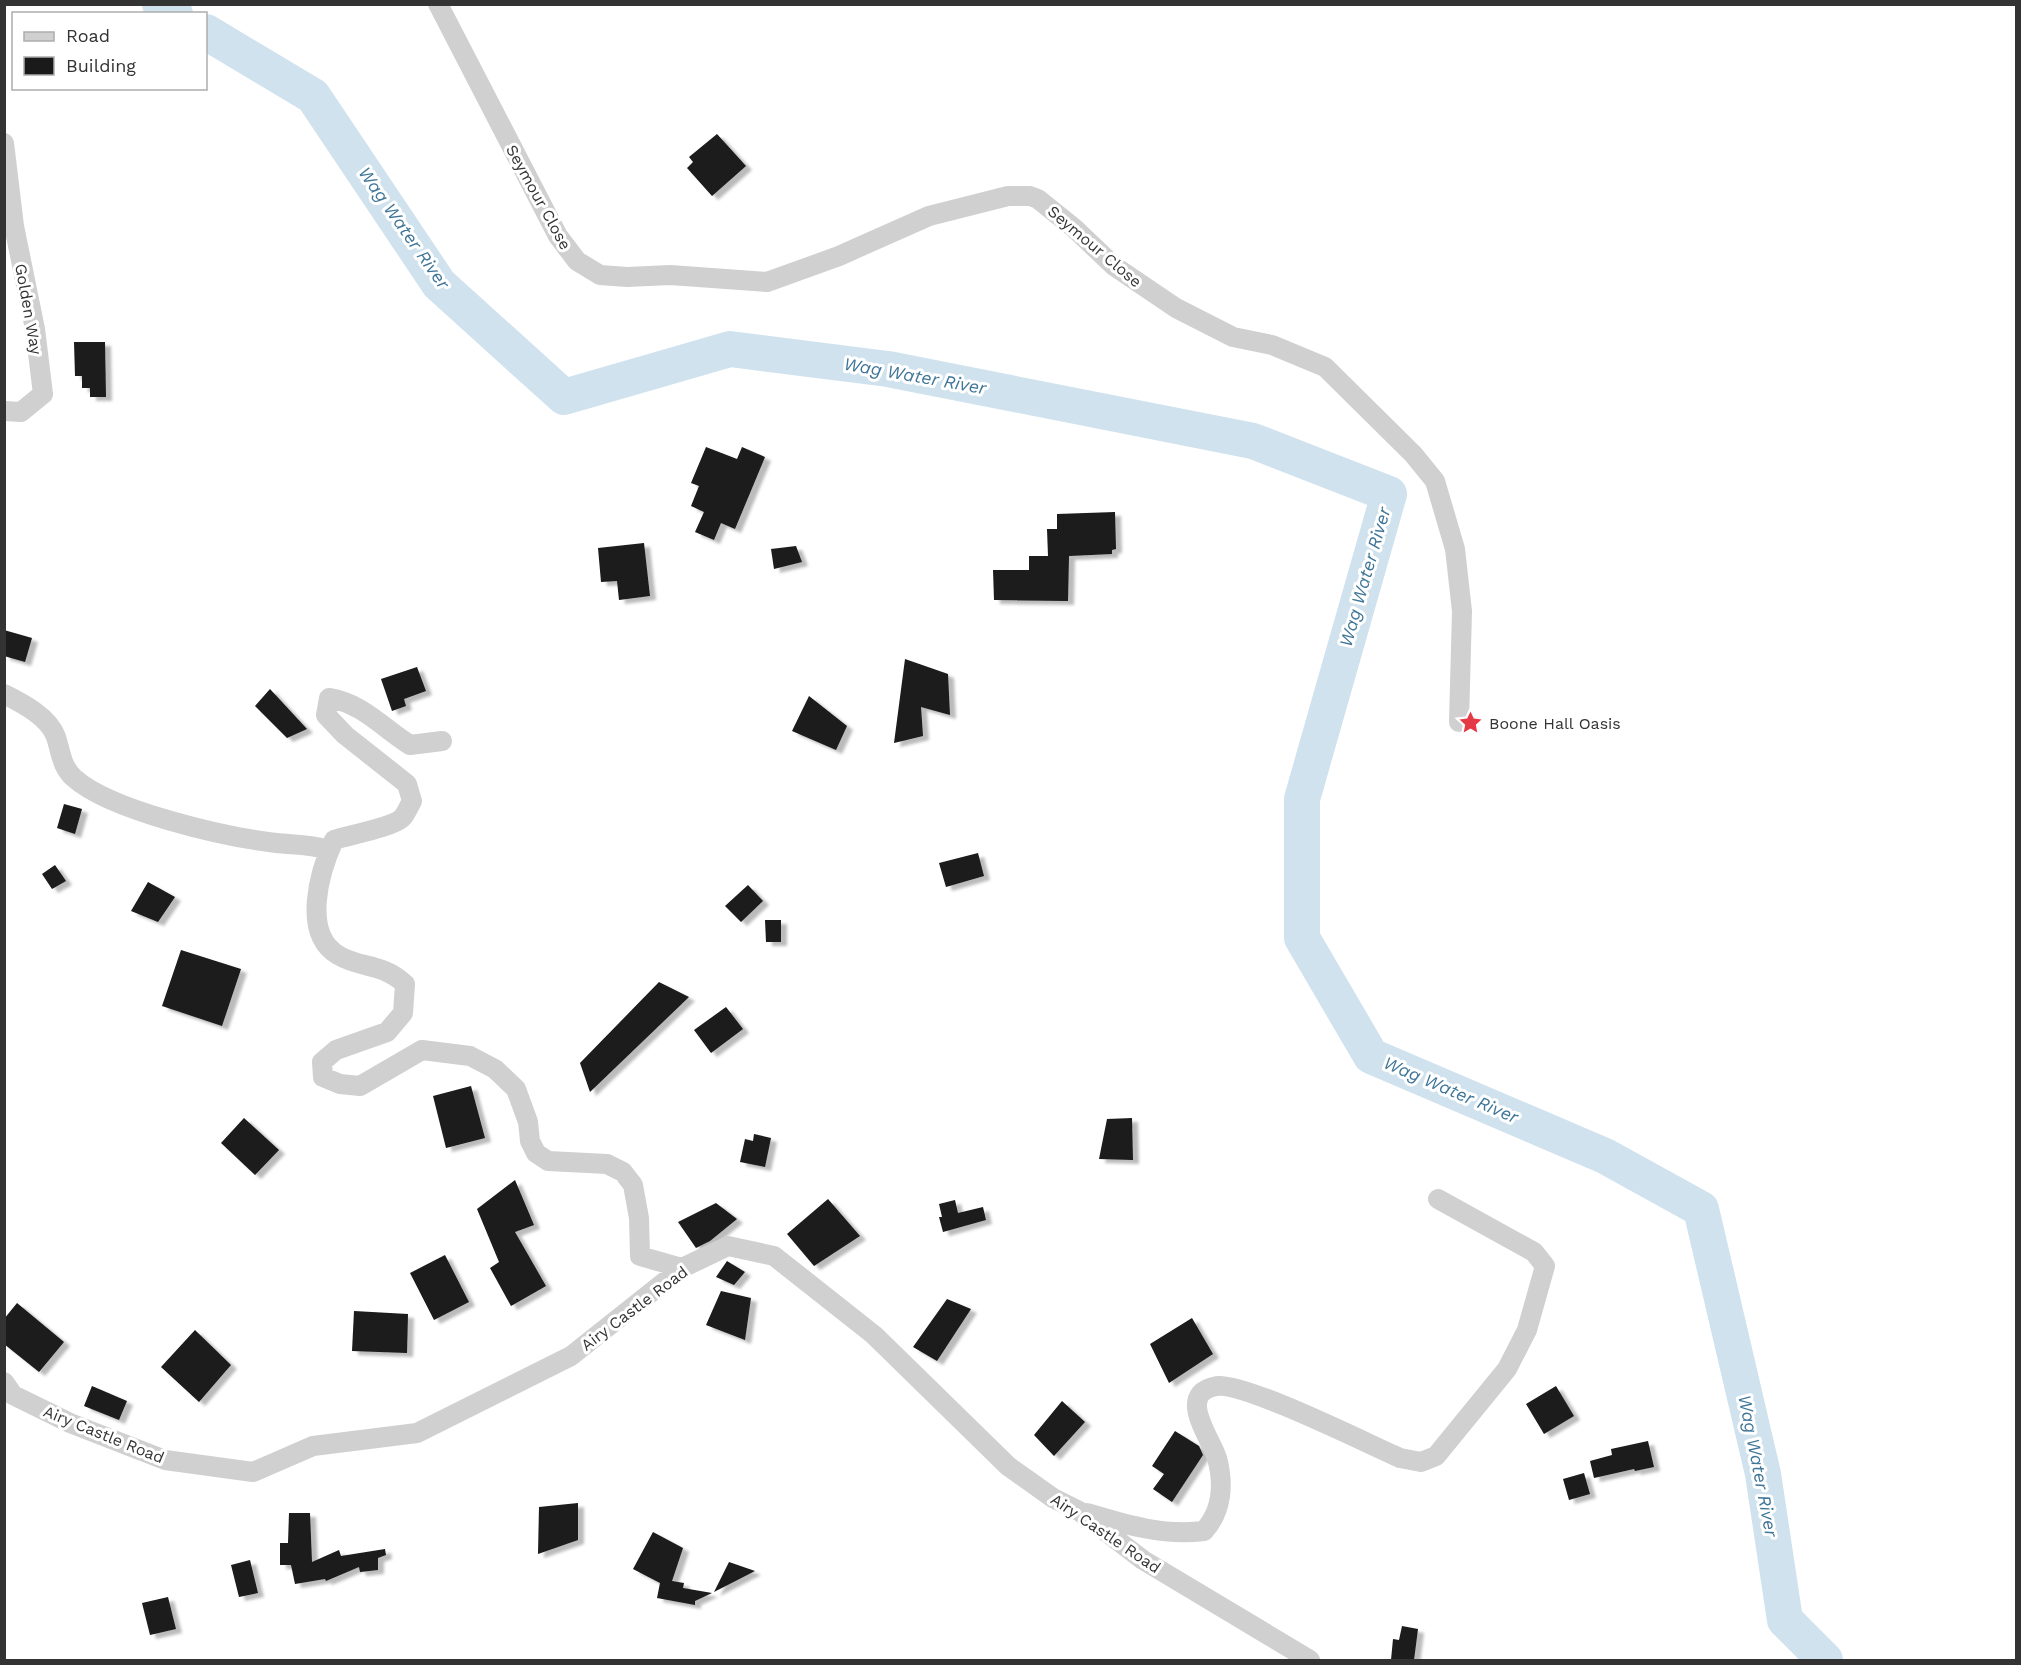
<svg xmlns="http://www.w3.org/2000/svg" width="2021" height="1665" font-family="'Work Sans',sans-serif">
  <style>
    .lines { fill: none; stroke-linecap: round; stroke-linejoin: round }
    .river { stroke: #cfe2ee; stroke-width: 36 }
    .building { fill: #1a1a1a; filter: url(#shadow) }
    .minor { stroke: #d0d0d0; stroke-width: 20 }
    .labels { text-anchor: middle; stroke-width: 6; stroke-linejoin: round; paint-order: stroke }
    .street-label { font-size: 16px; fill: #333; stroke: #fff }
    .poi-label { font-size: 16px; fill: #333; stroke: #fff; text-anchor: start }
    .water-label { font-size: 18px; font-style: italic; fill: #3f7597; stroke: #fff }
  </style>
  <defs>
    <filter id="shadow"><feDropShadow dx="6" dy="4" stdDeviation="1.5" flood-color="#0004"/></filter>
  </defs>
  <rect width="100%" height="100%" fill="#fff"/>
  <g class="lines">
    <path class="river" d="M160,4l15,10
      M206,32l107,64 126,188 125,113 166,-48 158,20 365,72 136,53 -87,305v139l69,118 234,100 96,53 62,265 22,146 40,40"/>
  </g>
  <path class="building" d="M717,134l29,32 -34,30 -25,-28 6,-6 -4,-5z
    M74,342h31l1,55h-16v-9h-8v-12h-7z
    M706,447l31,12 5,-12 23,10 -30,72 -14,-6 -7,17 -19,-8 9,-20 -13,-6 8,-20 -8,-3z
    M1115,512l1,37 -4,1v4l-43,2 -1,45 -74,-1 -1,-30h36v-14h19l-1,-27h10v-15z
    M644,543l6,53 -31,4 -2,-19 -16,1 -3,-34z
    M796,546l6,16 -28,7 -3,-20z
    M4,630l28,8 -7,24 -21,-6z
    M905,659l43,15 2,41 -29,-8 2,29 -29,7z
    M417,667l9,24 -22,8 2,7 -14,5 -11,-32z
    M270,689l37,40 -20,9 -32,-32z
    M809,696l38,30 -11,24 -44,-19z
    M64,804l18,5 -7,25 -18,-6z
    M978,853l6,23 -38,11 -7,-24z
    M55,865l11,16 -14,8 -10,-15z
    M148,882l27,15 -17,25 -27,-11z
    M748,885l15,16 -22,21 -16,-16z
    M765,920h16v22h-15z
    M181,950l60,19 -19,57 -60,-20z
    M659,982l30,15 -99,95 -10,-29z
    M726,1007l17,22 -32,24 -17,-23z
    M471,1086l14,52 -39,10 -13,-52z
    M244,1118l35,32 -24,25 -34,-32z
    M1132,1118l1,42 -34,-1 8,-40z
    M754,1134l17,4 -6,29 -25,-5 5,-23 8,2z
    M515,1180l19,45 -19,7 31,54 -35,20 -21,-38 9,-6 -22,-53z
    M828,1199l32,37 -46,30 -27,-32z
    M955,1200l3,13 25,-6 3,13 -43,12 -4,-15h3l-3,-13z
    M716,1203l21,16 -27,22 -14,7 -18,-26z
    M445,1255l24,47 -35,18 -24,-47z
    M727,1261l18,11 -11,13 -18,-8z
    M721,1291l30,7 -6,42 -39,-15z
    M947,1299l24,10 -34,52 -24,-14z
    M17,1303l47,39 -25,30 -35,-28v-25z
    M354,1311l54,3 -1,39 -55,-2z
    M1192,1318l21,36 -44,29 -19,-39z
    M195,1330l36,35 -32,37 -38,-35z
    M92,1386l35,15 -8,19 -35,-14z
    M1556,1386l18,30 -30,18 -18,-30z
    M1062,1401l23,21 -31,34 -20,-21z
    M1175,1431l24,15 4,9 -31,47 -19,-13 11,-15 -12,-8z
    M1648,1441l6,26 -19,4 -1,-2 -40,9 -4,-17 22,-6 -1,-6z
    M1584,1473l6,21 -21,6 -6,-21z
    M578,1503v37l-40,14 1,-47z
    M289,1513h21l2,49 27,-12 2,6 44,-7 1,6 -8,3v12l-18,2 -1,-5 -33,14 -1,-2 -30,5 -4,-19h-11v-22h8z
    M653,1532l30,16 -11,33 12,2 -1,5 29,5 -17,8v4l-38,-7 3,-15 -27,-14z
    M250,1560l8,33 -19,4 -8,-32z
    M729,1562l26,9 -41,21z
    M168,1597l8,32 -26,6 -8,-32z
    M1402,1626l16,3 -4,31h-23l2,-21 6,1z"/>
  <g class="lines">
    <path class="minor" d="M438,4l120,232 19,25 23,14 27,2 43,-2 97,7 72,-26 90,-40 79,-20h22l8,3 36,29 40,38 62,42 57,29 39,8 53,22 88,87 22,27 20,68 7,62 -3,111
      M4,143l10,83 21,103 8,65 -22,18 -17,-1
      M4,694c18,9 45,23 52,43 5,15 5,29 18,41 37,33 151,59 202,65 19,2 33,1 53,7
      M442,741l-32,4c-27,-17 -48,-42 -81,-47l-3,17 19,20 62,49 5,17c-3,5 -6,13 -10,17 -9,9 -53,17 -68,22 -14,30 -33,93 4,115 23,14 43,7 67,29l-2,29 -16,19 -51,18 -14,12 1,15 17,7 20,2 62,-36 48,6 25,13 21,20 12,33 2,19 6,12 12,8 59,3 16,8 10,13 6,33 1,38 42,12
      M4,1382l9,13 57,28 95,37 88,12 60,-26 104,-13 154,-77 111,-88 46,-22 46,10 100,79 134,131 45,32 26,13 64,49 167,100
      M1087,1513c40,12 76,23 117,18 18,-20 20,-47 13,-73 -6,-20 -42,-65 0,-72 27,-4 151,58 183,72l21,4 15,-6 71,-87 20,-39 18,-64 -11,-14 -96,-53"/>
  </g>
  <defs>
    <symbol id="sight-bare" viewBox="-9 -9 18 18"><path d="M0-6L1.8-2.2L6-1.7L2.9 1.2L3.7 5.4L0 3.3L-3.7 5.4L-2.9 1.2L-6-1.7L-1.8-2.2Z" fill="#e63946" stroke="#fff" stroke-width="2.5" paint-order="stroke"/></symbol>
  </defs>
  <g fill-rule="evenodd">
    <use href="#sight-bare" x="1454" y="706" width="33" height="33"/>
  </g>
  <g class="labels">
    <g class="street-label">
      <text transform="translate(539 197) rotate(61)" y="6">Seymour Close</text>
      <text transform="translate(1095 246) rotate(40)" y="6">Seymour Close</text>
      <text transform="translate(29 309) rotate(80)" y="6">Golden Way</text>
      <text transform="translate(634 1308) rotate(-37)" y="6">Airy Castle Road</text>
      <text transform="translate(104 1434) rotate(22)" y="6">Airy Castle Road</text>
      <text transform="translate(1106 1533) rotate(34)" y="6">Airy Castle Road</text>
    </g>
    <g class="poi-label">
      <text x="1489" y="729">Boone Hall Oasis</text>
    </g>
    <g class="water-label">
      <text transform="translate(404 228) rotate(55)" y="6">Wag Water River</text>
      <text transform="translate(915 376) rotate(10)" y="6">Wag Water River</text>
      <text transform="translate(1365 577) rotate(-74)" y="6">Wag Water River</text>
      <text transform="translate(1451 1090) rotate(23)" y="6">Wag Water River</text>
      <text transform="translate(1758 1466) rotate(79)" y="6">Wag Water River</text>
    </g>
  </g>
  <rect width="2021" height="1665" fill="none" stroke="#333333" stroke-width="12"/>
  <rect x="12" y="12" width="195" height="78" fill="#ffffff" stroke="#adadad" stroke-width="1.5"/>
  <rect x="24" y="32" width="30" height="9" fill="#d0d0d0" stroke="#adadad" stroke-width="1.5"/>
  <text x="66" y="42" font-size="18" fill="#333333">Road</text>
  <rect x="24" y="57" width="30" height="18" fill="#1a1a1a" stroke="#adadad" stroke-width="1.5"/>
  <text x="66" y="72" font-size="18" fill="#333333">Building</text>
</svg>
